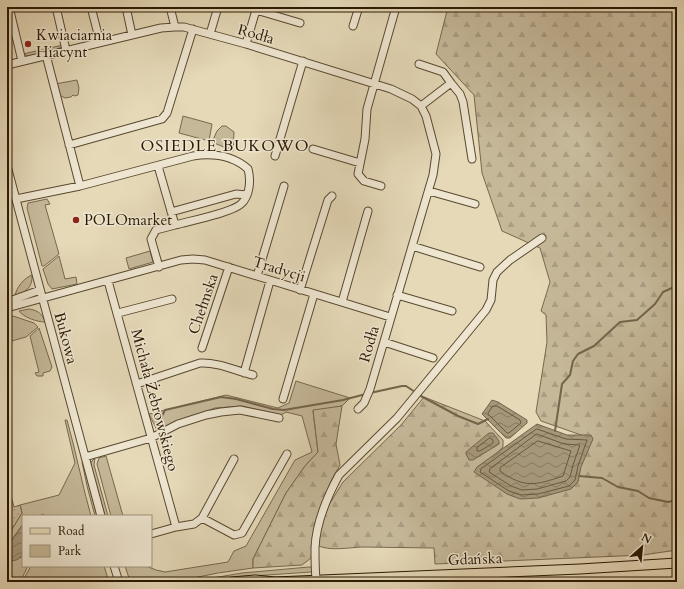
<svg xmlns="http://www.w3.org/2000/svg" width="684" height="589" font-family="Cardo,serif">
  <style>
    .green { fill: #c5b899; stroke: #78684e }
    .forest { fill: url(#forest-firs); stroke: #78684e }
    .garden { fill: url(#garden-dots); stroke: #78684e }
    .water { fill: url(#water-waves); stroke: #74644a }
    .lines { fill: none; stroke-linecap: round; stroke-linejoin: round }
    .shore { stroke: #68583e; stroke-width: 1 }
    .stream { stroke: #74644a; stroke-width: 2 }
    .minor-casing { stroke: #594830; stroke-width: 9 }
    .major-casing { stroke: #2a1802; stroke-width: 11 }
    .minor { stroke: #eee6d1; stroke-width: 7 }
    .major { stroke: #e5d9b8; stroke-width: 9 }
    .poi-dot { fill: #8f2418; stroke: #eee6d1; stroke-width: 1.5 }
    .labels { text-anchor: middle; stroke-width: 3; stroke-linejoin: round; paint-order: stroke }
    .street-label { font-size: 15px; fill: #2a1802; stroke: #eee6d1 }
    .poi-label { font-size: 15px; fill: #2a1802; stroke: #eee6d1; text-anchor: start }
    .neighbourhood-label { font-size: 16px; letter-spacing: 1px; fill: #2a1802; stroke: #eee6d1 }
  </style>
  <defs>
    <pattern id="forest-firs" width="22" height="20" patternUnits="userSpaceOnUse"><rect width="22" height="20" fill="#c5b899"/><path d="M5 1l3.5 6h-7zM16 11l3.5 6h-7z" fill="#a99d82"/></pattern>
    <pattern id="garden-dots" width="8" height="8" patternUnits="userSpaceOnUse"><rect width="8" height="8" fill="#c5b899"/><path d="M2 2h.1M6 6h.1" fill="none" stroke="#a99d82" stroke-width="1.8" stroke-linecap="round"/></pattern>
    <pattern id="water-waves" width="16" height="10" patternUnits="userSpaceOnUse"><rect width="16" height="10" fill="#a5977a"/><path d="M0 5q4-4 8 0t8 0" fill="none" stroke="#877a62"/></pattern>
  </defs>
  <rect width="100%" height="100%" fill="#e5d9b8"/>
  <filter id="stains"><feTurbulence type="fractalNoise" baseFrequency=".005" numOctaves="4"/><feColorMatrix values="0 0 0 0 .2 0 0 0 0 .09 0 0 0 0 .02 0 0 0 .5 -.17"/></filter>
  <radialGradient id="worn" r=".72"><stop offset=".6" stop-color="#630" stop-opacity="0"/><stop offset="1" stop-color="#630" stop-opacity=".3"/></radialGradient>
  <path class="green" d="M63,45l-1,3 -34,8 -5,-2z
    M77,80l2,8 -1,7 -3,1 -2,-1 -2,2 -6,1 -6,-3 -4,-11z
    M183,116l29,8 -3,17 -30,-8z
    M222,126h4l8,6 -1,19 -21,-9 5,-11z
    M47,199l3,5 -5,1 14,49 -15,12h-2l-15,-58 1,-5z
    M150,251l3,11 -24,7 -3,-11z
    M59,256l6,23 11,-2 1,7 -25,5 -4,-5 -5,-15z
    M32,275c1,13 -7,17 -17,21 1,-8 9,-18 17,-21z
    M29,309c8,1 14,5 16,13 -8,0 -22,-5 -26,-11z
    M13,316l21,7 4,4 -12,10 -18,5 -1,-25z
    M39,328l13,39 -2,4 -7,2v3h-6l-2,-3 4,-1 -9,-36z
    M296,381l54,17 -8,8 -29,5 5,41 -13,14 -19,27 -33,66v9l-35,5 -45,9 -43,-1 -5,-15h21l10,4 9,2 63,-10 6,-11 12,-5 49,-86 17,-8 -10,-36 -16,-4 -5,3 -39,-9 -27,2 -58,22 -8,-16 77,-19 52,13 11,-5z
    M65,420h2c9,32 15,64 24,96h-45l-4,-2 -2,2h-17v8l-16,23v-10l15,-24 -2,-8 39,-10 16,-32z
    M106,456l17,60h-12l-14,-52 2,-6z
    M95,458l-1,7 14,51h-3l-14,-50v-4z
    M82,462h1l14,54h-2l-8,-30z
    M23,553v13h5l-8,16h-13v-22l2,1 13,-4z
    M31,566h73l5,16h-87z
    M309,567h3l1,4 -2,1 -58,4 -47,6h-17l53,-9z"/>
  <path class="forest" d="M448,7h229v543l-34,5 -208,9 -1,-16c-23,0 -47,-1 -70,-1 -13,0 -35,5 -47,-2l7,-32 19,-31 58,-57 23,-28 61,24 18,19v7l-25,24 106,-35 -43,-15 -5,-9 11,-70 -1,-27 -5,-4 9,-29 -10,-34 -38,-17 -20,-58 -8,-78 -38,-41z
    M342,406l-6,38 4,21 -9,16 -9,23 -5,20 -6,34 -9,7 -49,3v-9l33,-66 19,-27 13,-14 -5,-42z"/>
  <path class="garden" d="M7,482l7,25 6,-2 2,8 -15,24z"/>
  <path class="water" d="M492,400l6,2 29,18v3l-17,15h-4l-24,-24z
    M537,424l30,11h24l2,4 -12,28 -3,15 -7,7 -33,9 -18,1 -13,-5 -33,-22 3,-5z
    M489,433h4l6,8v3l-26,16h-4l-3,-6v-2z
    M23,524v29c-3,7 -9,9 -16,7v-13z"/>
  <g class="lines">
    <path class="shore" d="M493,406h4l23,14 1,3 -12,10h-2l-19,-19z
      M537,429l29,10 21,1 -9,26 -3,14 -6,6 -31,8 -17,1 -12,-4 -29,-19 1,-3z
      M537,434l27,10 16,1 -7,20 -3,12 -4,4 -29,8 -15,1 -11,-4 -22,-14 1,-3z
      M490,438l3,2v3l-13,8h-3v-3z
      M538,441l33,10 -8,25c-27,9 -38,13 -63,-5v-3z"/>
    <path class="stream" d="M370,393l32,-7h4l9,6
      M419,395l39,21 20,8 10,-5
      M162,422v-6l3,-6 56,-13 15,2 37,10 11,1 59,-10 23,-6
      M555,431l7,-47 8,-9 3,-14 5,-7 16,-8 26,-24 17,-2 18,-16 8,-12 9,-4 5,2
      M579,476l23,2 16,9 20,4 11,7 19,4 9,-2"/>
    <defs>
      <path id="minor" d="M9,7l13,54
        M56,7l10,43
        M91,7l9,35
        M126,7l6,28
        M170,7l5,20
        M353,26l6,-19
        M210,34l8,-27
        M246,44l10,-34 44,13
        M46,55l34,131
        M419,64l24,8 8,11 -30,23
        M7,65l154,-37 14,-1h9l62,17 145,45 21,10 9,7 5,10 10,38 -3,21 -63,214 -6,14 -6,6
        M451,83l9,11 3,8 9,57
        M69,145l93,-26 5,-6 26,-84
        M313,149l47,14
        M275,156l28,-95
        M7,166l94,350
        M158,166l17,59 -19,5 -5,9 8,28
        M381,186l-17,-5 -6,-7 7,-35 2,-30 29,-102
        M429,191l46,13
        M16,199l64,-13 113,-30c20,-3 39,-1 55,13 3,11 2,27 -7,35 -10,9 -52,17 -66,21
        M171,212l65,-18 11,1
        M412,246l68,21
        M257,276l27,-90
        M108,281l68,246 18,-3 8,-6 32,-59
        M300,290l28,-90 4,-4
        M397,295l55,16
        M7,302l33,-12
        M342,302l26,-91
        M7,308l174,-48 12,-1 12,1 185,57
        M118,313l54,-14
        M384,342l49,16
        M202,348l27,-81
        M244,373l26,-92
        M137,384l63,-21c18,-1 36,8 53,12
        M283,399l31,-105
        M85,457l66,-19 27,-14 28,-9 15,-3 19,-2 39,8
        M202,518l32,17 8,-2 45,-79
        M151,534l25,-7
        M114,566l5,16
        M316,579c-1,-10 -1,-20 -1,-31 1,-25 12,-51 24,-73l58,-57 89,-108 5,-10 2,-20 4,-8 13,-12 32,-22"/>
      <path id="major" d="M232,582l23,-2 20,2 305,-13 97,-6"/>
    </defs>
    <use href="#minor" class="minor-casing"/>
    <use href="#major" class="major-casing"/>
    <use href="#minor" class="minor"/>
    <use href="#major" class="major"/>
  </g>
  <g class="poi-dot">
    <circle cx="28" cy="44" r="4"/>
    <circle cx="76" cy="220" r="4"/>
  </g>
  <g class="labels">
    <g class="street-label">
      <text transform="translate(256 34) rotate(16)" y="5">Rodła</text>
      <text transform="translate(279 269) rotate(17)" y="5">Tradycji</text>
      <text transform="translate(203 304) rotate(-71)" y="5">Chełmska</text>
      <text transform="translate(66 338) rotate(75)" y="5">Bukowa</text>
      <text transform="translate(369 344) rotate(-74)" y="5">Rodła</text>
      <text transform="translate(155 400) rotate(75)" y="5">Michała Żebrowskiego</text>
      <text transform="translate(475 559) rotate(-2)" y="5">Gdańska</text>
    </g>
    <g class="poi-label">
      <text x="36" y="40">Kwiaciarnia<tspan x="36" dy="17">Hiacynt</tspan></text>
      <text x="84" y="225">POLOmarket</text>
    </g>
    <g class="neighbourhood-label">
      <text x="225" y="151">OSIEDLE BUKOWO</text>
    </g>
  </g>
  <rect width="684" height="589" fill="none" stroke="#e5d9b8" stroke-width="24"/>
  <rect x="8" y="8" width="668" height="573" fill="none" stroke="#2a1802" stroke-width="2"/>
  <rect x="12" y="12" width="660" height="565" fill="none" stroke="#2a1802"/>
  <rect x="22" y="515" width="130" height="52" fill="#eee6d1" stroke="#a0947e"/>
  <rect x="30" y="528" width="20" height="6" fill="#e5d9b8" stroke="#a0947e"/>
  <text x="58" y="535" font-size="12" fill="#2a1802">Road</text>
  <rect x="30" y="545" width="20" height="12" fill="#c5b899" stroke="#a0947e"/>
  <text x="58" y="555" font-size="12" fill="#2a1802">Park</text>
  <g transform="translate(642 547) rotate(27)" stroke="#eee6d1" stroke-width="3" paint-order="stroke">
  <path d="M0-3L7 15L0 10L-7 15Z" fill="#2a1802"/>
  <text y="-6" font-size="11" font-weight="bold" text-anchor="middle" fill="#2a1802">N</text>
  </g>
  <rect width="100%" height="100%" filter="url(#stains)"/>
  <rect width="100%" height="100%" fill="url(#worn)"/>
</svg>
